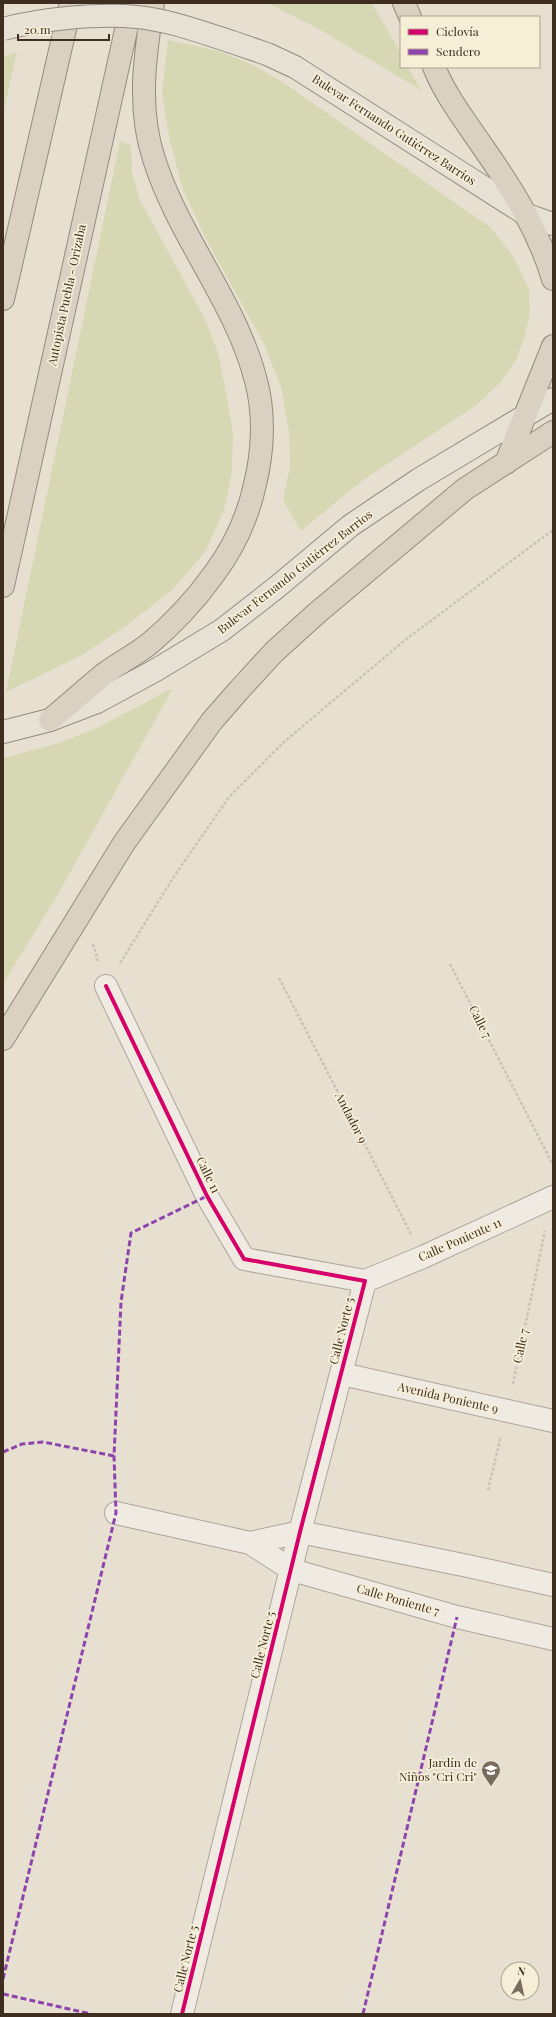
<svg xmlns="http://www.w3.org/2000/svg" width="556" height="2017" font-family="'Playfair Display',serif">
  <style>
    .green { fill: #d6d7b3 }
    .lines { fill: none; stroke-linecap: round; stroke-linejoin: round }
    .street-casing { stroke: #ada599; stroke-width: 24 }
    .primary-casing { stroke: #928b80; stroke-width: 24 }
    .highway-casing { stroke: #928b80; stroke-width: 24 }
    .path { stroke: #c8c2b9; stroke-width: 2.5; stroke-dasharray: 3 2; stroke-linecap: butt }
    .street { stroke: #efebe3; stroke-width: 22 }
    .primary { stroke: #e6e1d4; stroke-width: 22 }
    .highway { stroke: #dad1c2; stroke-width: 22 }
    .primary-bridge-casing { stroke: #928b80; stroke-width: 24; stroke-linecap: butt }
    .primary-bridge { stroke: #e6e1d4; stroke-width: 22 }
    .quiet { stroke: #8e44ad; stroke-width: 3; stroke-dasharray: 6 3; stroke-linecap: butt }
    .cycleway-casing { stroke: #f7eed8; stroke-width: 6 }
    .cycleway { stroke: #d6006c; stroke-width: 4 }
    .labels { text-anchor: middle; stroke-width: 3.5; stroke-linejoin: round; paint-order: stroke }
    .street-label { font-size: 12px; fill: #3d2e20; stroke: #f7eed8 }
    .poi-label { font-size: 12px; fill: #3d2e20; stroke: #f7eed8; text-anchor: end }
  </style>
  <rect width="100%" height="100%" fill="#e7e0d1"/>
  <path class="green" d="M267,3h105l29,51v13h7l13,23 -104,-62z
    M168,40l50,11 31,12 35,20 207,145 23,30 15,31 1,25 -6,25 -8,21 -16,23 -25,23 -112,74 -62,51 -18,-31 7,-34 -1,-34 -7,-42 -17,-44 -59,-107 -23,-49 -13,-49 -8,-48z
    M17,52l-14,62v-57z
    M120,141l11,4 1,28 8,27 66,121 13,35 14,76 -1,40 -8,38 -19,42 -33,38 -46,36 -44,29 -76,37z
    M173,688l-115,206 -55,90v-226l56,-15 40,-16z"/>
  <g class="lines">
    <defs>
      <path id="street" d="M106,986l101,210 37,63 121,22
        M365,1281l58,-24 130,-60
        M342,1374l211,47
        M116,1513l134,30 42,27 165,47 96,22
        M250,1543l50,-11 168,34 85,19
        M182,2014l118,-482 65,-251"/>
      <path id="primary" d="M232,42l35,12 28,13 232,148 26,9
        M3,732l47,-12 47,-18 59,-32 66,-40 55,-43 73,-61 68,-46 135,-81"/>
      <path id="highway" d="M404,3l6,14
        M434,67c12,30 33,56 51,83 28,40 54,82 68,129
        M3,299l68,-296
        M506,463l47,-117
        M3,586l129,-583
        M50,720c18,-15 36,-31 54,-46 15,-11 31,-19 45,-30 24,-20 47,-45 65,-70 20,-27 34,-57 41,-90 8,-32 10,-70 1,-103 -19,-77 -78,-145 -102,-222 -17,-51 -9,-104 -1,-156
        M3,1039l121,-196 88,-122 28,-32 34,-37 43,-39 148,-124 88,-57"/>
    </defs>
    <use href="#street" class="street-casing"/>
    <use href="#primary" class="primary-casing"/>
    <use href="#highway" class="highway-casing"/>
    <path class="path" d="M93,944l5,17
      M120,963l53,-85 56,-81 55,-55 121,-102 148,-110
      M450,964l103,201
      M279,978l132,256
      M513,1384l32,-153
      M488,1490l13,-54"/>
    <use href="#street" class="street"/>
    <use href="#primary" class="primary"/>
    <use href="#highway" class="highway"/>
    <defs>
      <path id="primary-bridge" d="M3,29c38,-10 95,-16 134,-12 32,3 64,15 95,25"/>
    </defs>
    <use href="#primary-bridge" class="primary-bridge-casing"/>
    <use href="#primary-bridge" class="primary-bridge"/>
    <path class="quiet" d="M3,1452l19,-8 21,-2 71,14
      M3,1979l113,-466 -2,-57 7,-154 10,-69 76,-37
      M3,1994l88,20
      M363,2014l94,-397"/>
    <defs>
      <path id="cycleway" d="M106,986l101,210 37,63 121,22 -65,251 -118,482"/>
    </defs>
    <use href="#cycleway" class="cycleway-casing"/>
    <use href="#cycleway" class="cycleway"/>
  </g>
  <defs>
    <symbol id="school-pin" viewBox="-11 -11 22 30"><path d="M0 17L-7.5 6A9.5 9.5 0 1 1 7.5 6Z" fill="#786c5e" stroke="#f7eed8"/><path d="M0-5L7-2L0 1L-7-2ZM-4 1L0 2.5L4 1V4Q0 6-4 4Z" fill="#fff"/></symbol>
  </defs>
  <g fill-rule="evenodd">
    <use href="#school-pin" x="480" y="1759" width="22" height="30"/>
  </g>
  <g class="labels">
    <g class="street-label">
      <text transform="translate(394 130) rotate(33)" y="4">Bulevar Fernando Gutiérrez Barrios</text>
      <text transform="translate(67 295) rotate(-78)" y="4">Autopista Puebla - Orizaba</text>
      <text transform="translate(295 572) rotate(-38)" y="4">Bulevar Fernando Gutiérrez Barrios</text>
      <text transform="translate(480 1022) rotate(63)" y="4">Calle 7</text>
      <text transform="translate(351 1118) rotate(63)" y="4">Andador 9</text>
      <text transform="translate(208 1175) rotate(64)" y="4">Calle 11</text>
      <text transform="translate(460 1240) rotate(-24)" y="4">Calle Poniente 11</text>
      <text transform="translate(342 1331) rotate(-76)" y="4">Calle Norte 5</text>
      <text transform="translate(521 1346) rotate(-78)" y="4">Calle 7</text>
      <text transform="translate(448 1398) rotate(13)" y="4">Avenida Poniente 9</text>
      <text transform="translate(398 1600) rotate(16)" y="4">Calle Poniente 7</text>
      <text transform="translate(263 1645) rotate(-76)" y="4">Calle Norte 5</text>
      <text transform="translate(186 1959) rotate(-76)" y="4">Calle Norte 5</text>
    </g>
    <g class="poi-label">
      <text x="477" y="1767">Jardín de<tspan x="477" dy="14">Niños "Cri Cri"</tspan></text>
    </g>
  </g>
  <rect width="556" height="2017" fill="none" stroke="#3d2e20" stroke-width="8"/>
  <rect x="400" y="16" width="140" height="52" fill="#f7eed8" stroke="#ada18e"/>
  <rect x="408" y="29" width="20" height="6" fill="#d6006c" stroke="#ada18e"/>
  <text x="436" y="36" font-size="12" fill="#3d2e20">Ciclovía</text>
  <rect x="408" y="49" width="20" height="6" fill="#8e44ad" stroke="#ada18e"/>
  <text x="436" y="56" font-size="12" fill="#3d2e20">Sendero</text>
  <g transform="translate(520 1981) rotate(9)"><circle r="19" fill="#f7eed8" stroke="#ada18e"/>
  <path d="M0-3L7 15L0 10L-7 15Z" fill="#786c5e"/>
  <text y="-6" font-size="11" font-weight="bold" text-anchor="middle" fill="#3d2e20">N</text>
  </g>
  <path d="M18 34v6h91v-6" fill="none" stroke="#3d2e20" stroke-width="2"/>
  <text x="24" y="34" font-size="12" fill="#3d2e20" stroke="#f7eed8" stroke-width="3" paint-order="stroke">20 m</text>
</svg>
